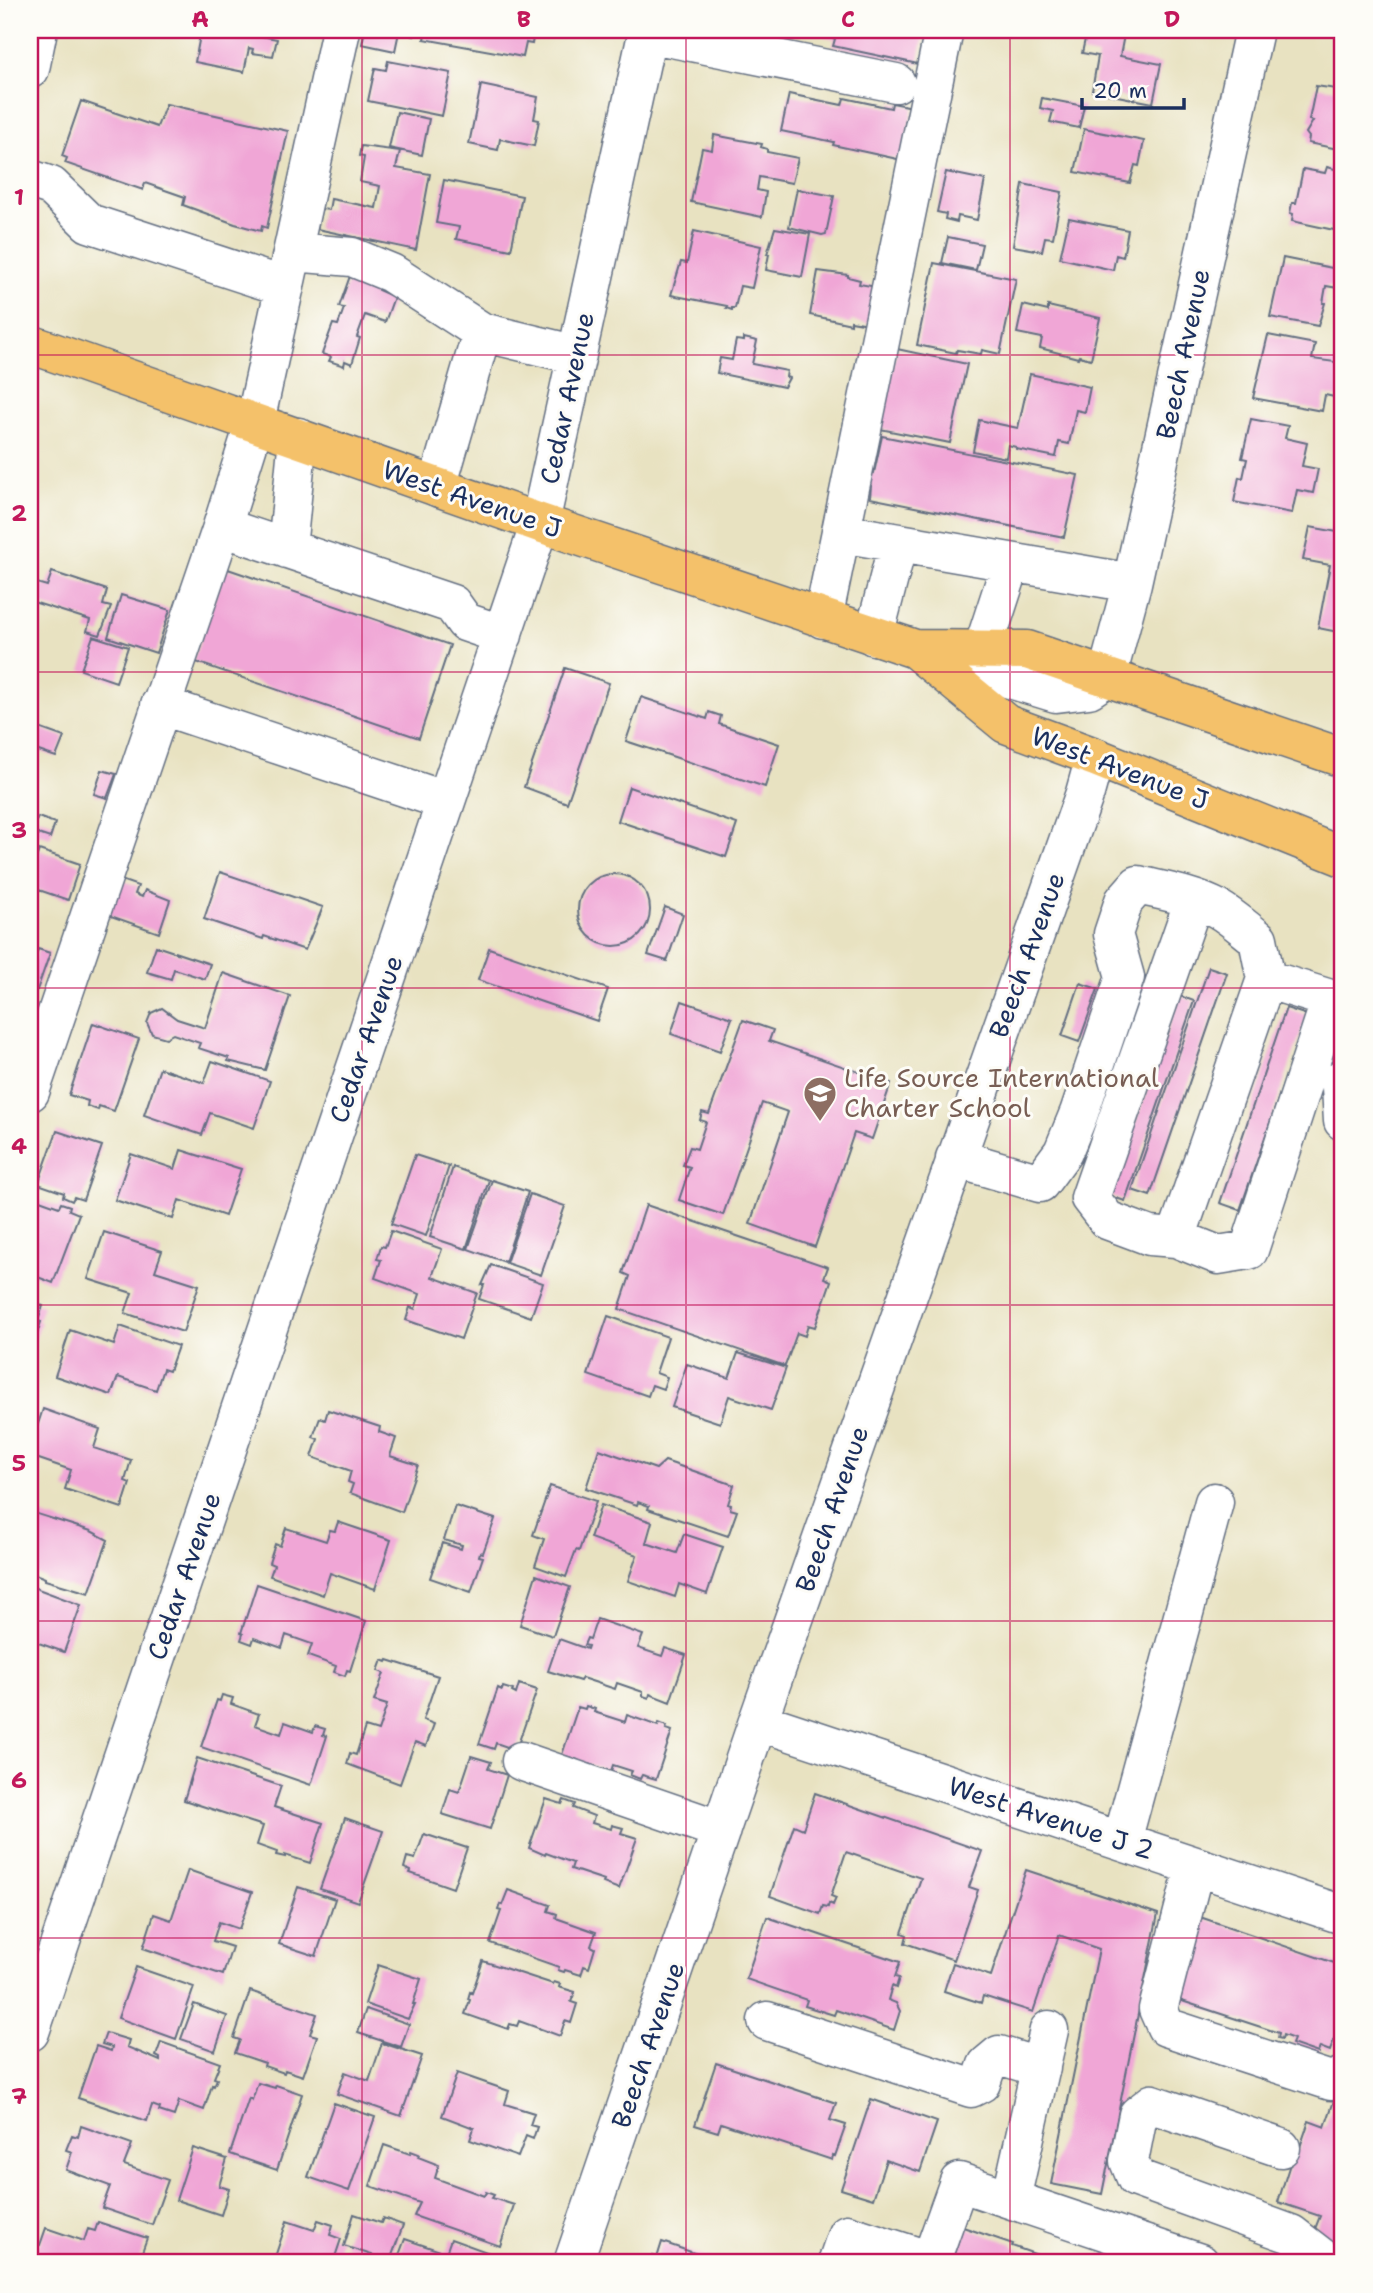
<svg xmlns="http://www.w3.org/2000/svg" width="1373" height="2293" font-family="'Shantell Sans',sans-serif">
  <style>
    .building { fill: #f0a6d6 }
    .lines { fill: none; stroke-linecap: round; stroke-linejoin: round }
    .minor-casing { stroke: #636e81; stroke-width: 41 }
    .major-casing { stroke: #636e81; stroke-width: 41 }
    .minor { stroke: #fff; stroke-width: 38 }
    .major { stroke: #f4c16a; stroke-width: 38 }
    .grid { fill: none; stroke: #c2185b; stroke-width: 2; stroke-opacity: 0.55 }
    .labels { text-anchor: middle; stroke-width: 6; stroke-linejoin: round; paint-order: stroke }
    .street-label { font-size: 26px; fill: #1b2f5e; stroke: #fdfcf7 }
    .education-label { font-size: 26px; fill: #785e54; stroke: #fdfcf7; text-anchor: start }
    .neatline { fill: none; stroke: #c2185b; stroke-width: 2.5 }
    .grid-label { font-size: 23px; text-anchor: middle; font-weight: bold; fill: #c2185b }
  </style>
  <rect width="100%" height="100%" fill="#fdfcf7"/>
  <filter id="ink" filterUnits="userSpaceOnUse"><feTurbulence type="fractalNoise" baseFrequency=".0143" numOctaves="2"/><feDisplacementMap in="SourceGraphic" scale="14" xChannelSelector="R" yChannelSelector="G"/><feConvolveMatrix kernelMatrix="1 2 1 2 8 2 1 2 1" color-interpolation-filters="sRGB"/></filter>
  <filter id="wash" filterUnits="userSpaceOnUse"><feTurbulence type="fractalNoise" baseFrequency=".00686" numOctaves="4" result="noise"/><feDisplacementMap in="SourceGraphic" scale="28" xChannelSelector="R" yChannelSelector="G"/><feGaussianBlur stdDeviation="1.57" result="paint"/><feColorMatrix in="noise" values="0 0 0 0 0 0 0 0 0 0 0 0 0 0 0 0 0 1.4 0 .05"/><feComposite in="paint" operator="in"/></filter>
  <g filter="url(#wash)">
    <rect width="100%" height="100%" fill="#e8e2c1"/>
    <g id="blocks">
      <path class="building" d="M201,30h51l-1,4 26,5 -4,17 -21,-3 1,-4 -4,-1 -5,24 -49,-10z
        M365,30h51l-2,6 -15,-4 -4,19 -33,-7z
        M426,30h102l-1,7 6,1 -1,6 -6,-1 -3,14 -99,-18z
        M798,30h127l-7,34 -85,-18 2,-7z
        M1087,30l37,5 -4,21 41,8 -8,39 -61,-12 6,-35 -16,-3z
        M1342,30h1v22l-6,-1z
        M388,61l63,12 -9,43 -74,-15 7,-33 11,2z
        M481,85l57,12 -4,22 5,1 -5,26 -34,-7 -2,11 -29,-6z
        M1316,86l27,4v60l-35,-7 1,-6 -3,-4 7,-12 -4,-1z
        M789,94l53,11 2,-7 47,10 1,-5 21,4 -11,53 -69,-15 1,-3 -53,-11z
        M1042,98l42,8 -5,22 -29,-6 3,-11 -13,-3z
        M81,101l76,26 9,-23 122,27 -21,97 -5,-2 -1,5 -26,-7 -52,-19 2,-8 -40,-14 -2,7 -78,-27 2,-5 -5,-2z
        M397,112l32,7 -7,36 -33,-7z
        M1084,129l60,12 -5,25 -4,-1 -5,18 -55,-11z
        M714,135l48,9 -1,3 6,2v3l31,6 -6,25 -33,-6 -2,13 9,2 -4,25 -71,-15 11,-54 10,2z
        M361,146l39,5 -4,17 34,6 -14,76 -99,-21 4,-20 8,1 2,-11 45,9 4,-22 -20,-4 4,-25 -5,-1z
        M1327,167l16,4v49l-6,-1 -3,11 -42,-9 1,-7 -3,-1 2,-10h4l7,-34 22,4z
        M946,172l39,8 -8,40 -19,-4 -1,6 -12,-3 1,-5 -9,-2z
        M444,180l78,16 -11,54 -55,-11 3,-12 -23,-4z
        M1023,184l39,8 -9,46 -8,-1 -3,14 -29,-5z
        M797,189l37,7 -8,38 -4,1 -33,-8z
        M1069,218l59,12 -5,27 -7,-2 -3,15 -53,-12z
        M775,228l35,6 -8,43 -36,-7 3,-16h-2z
        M694,231l67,15 -9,42 -12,-2 -5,22h-3v2l-6,-2 1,-2 -56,-11 10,-33 6,1z
        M948,237l34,7 -6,26 -34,-7z
        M1283,258l59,12 -4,18 -12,-2 -3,17h2l-7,23 -48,-9z
        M934,263l82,16 -16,75 -18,-4 -1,4 -24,-4 -1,3 -39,-8z
        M818,271l30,4v2l12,3 -1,4 18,3 -8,37 -18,-3v3l-41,-9z
        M350,276l29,10 -1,4 16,7 -9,25 -20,-7 -8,22 3,1 -8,26 -7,-3 -1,5 -15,-5 2,-4 -9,-3 11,-30 5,1 6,-17 -5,-1z
        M1023,305l25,6v-5l52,12 -9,41 -12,-3 -1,2 -38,-10 2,-10 -25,-5z
        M1268,335l47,9 -3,15 31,4 -4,35 -14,-3 -3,16 -69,-13z
        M744,338l13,3 -5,23 35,7 -1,6 3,1 -5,9 -67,-14 3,-15 12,2 4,-20 8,1z
        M897,349l70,15 -17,79 -70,-14z
        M1030,374l60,13 -5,25 -9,-2 -7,34 -10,-2 -3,15 -40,-8v-2l-8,-2 -2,13 -33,-7 6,-31 39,8z
        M1251,419l37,7 -3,12 22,5 -5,23 16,3 -5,24 -16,-3 -5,23 -58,-11 5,-25 4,1 4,-19 -5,-1z
        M882,436l196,39 -14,62 -194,-39 1,-12 -4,-1 3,-13 4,1z
        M1310,527l33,6v100l-25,-5 12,-63 -27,-5z
        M225,568l225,77 -31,93 -226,-77z
        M52,572l55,18 -4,15 8,2 -11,28 -13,-4 3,-11 -60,-19v-20l17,5z
        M121,595l49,15 -14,43 -48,-16z
        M93,636l35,11 -12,35 -35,-12z
        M565,668l44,15 -42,120 -43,-16z
        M641,697l66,22 2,-7 12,4 -2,8 60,20 -14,43 -139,-46z
        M36,727l28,10 -8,20 -26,-9z
        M102,770l14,4 -9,24 -13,-4z
        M629,787l108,37 -11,33 -108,-36z
        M38,817l17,6 -5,15 -18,-6z
        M39,850l41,14 -12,36 -38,-13v-11z
        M220,872l103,35 -18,43 -41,-14 -1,3 -59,-20z
        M578 910a36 36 0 1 1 72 0a36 36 0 1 1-72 0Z
        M118,879l20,7 -3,8 7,3 3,-7 25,10 -11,33 -54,-19z
        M665,907l18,7 -16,47 -19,-6z
        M156,946l54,18 -5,15 -31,-10 -3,10 -24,-7z
        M489,948l119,41 -11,32 -119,-41z
        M38,949l12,4 -13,37 -7,-2v-15z
        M1209,967l18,6 -77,223 -18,-6z
        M223,973l67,23 -25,74 -37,-9 1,-3 -31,-10 2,-5 -27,-9 -7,4 -14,-4 -5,-11 4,-10 11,-5 15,11 28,9z
        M1080,983l18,6 -19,53 -17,-6z
        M1180,996l14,5 -69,200 -15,-5z
        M682,1001l50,17 -12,33 -49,-17z
        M1286,1008l21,7 -67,195 -20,-7z
        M743,1020l30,10 -4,11 122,42 -19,56 -18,-6 -39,114 -65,-23 38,-112 -26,-9 -39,112 -44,-15 11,-33 -7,-2 7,-18 7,2 9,-27 -6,-2 2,-8 7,2z
        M93,1023l46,16 -25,72 -15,-5 -1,4 -11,-4 1,-5 -19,-6z
        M212,1061l58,20 -16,47 -44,-15 -8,22 -58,-20 16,-47 44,15z
        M57,1131l45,15 -19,54 -9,-3 -2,4 -9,-4 1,-4 -26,-9z
        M181,1150l60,19 -16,47 -46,-16 -6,19 -58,-19 16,-46 44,15z
        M415,1155l34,11 -23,70 -35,-12z
        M453,1167l36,13 -23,69 -36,-12z
        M492,1180l36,12 -23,70 -37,-13z
        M530,1194l35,12 -24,69 -35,-12z
        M34,1198l25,9 2,-4 9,3 -1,4 10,4 -26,69 -23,-9v-65z
        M646,1205l182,62 -4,11 7,3 -16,46 -7,-2 -3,11 -8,-3 -12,33 -166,-57 11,-33 -7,-3z
        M391,1231l51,18 -10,28 45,16 -16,46 -55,-19 4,-13 5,2 5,-15 -45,-16 6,-18 -4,-1 4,-13 4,1z
        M104,1232l58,19 -7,20 44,14 -16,47 -58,-19 7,-20 -44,-14z
        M491,1265l52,18 -12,34 -52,-18 5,-14h-2z
        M30,1302l13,4 -5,15 3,1 -11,33z
        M608,1316l60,21 -12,36 11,4 -4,12 -11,-4 -4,11 -60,-21z
        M120,1326l58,20 -9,25 -6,-2 -7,21 -38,-13 -7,18 -56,-19 15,-46 44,15z
        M738,1353l48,15 -15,42 -42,-14 -9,27 -48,-16 15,-43 42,14z
        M43,1409l57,20 -6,19 37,12 -6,21 5,2 -8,25 -57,-19 6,-19 -41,-14v-8z
        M328,1410l52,17 -1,5 17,6 -6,18 28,9 -16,47 -52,-19 3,-9 -5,-2 3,-11 -39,-14 6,-18 -5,-2 7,-19 5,2z
        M599,1449l57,20 9,-8 69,24 -6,19 3,1 -1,4 7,2 -9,25 -80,-27 1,-3 -11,-4 -1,3 -51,-17z
        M550,1486l46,15 -17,50 -3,-1 -10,27 -31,-11 9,-27 -11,-4z
        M601,1505l51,17 -6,21 31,10 7,-19 39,13 -16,47 -28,-10 -4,13 -47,-16 9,-26 -47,-17z
        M455,1506l40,13 -12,34 -3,-1 -1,4 4,1 -12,35 -41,-14 12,-35 19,6 1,-4 -18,-5z
        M34,1513l57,18 17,9 -19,53 -44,-13v-2l-15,-6v-47z
        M338,1522l53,18 -16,49 -45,-16 -7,22 -53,-19 4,-11 -5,-2 6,-19 5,2 6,-18 40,13 4,-11 5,1z
        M536,1575l34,12 -17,49 -33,-11z
        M257,1584l109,37 -16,50 -3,-1 -2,6 -11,-4 2,-6 -28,-10 4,-12 -26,-9 -4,13 -28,-10 -2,6 -11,-4 2,-6 -2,-1z
        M30,1586l51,19 -17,47 -34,-12z
        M597,1619l46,16 -5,13 24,8 3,-8 21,7 -16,47 -20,-8 -1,4 -6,-2v-4l-26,-9 -2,6 -33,-11 -2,3 -32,-10 11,-32 28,10 1,-3 -4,-1 3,-7 3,1z
        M382,1660l5,2 1,-2 50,16 -15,44 11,4 -8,22 -11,-4 -15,42 -53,-20 3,-11 6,2 9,-28 13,4 9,-26 -13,-4 10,-28 -6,-2z
        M519,1684l18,6 -21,60 -20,-7 -2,6 -15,-5 19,-56 4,2 1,-3 10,3 -1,2 4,2z
        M222,1695l11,3 -2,6 28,10 -4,11 26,9 4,-12 28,10 2,-6 10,3 -2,6 4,1 -16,49 -110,-38 16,-47 3,1z
        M586,1706l9,3 -1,3 31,10 2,-7 31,11 1,-3 8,3 -1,3 6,2 -16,48 -14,-4 -2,4 -10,-4 2,-4 -19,-6 -2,6 -22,-7 -2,5 -11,-4 2,-5 -16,-5 16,-48 7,2z
        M471,1756l20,6 -3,7 19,6 -17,54 -48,-15 8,-25 9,3z
        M197,1758l84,28 -7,21 49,16 -13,40 -25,-8v2l-9,-2 1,-3 -20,-7 6,-19 -79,-26z
        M815,1793l167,58 -13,36 9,3 -24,70 -49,-17 2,-8 -5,-2 19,-55 -75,-26 -15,44 5,2 -3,7 -4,-2 -1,4 -5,-1 -3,8 -50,-18 24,-71 9,4z
        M546,1799l16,5 2,-4 11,4 -2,4 21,8 -2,7 19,6 1,-4 11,3 -2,5 16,5 -18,51 -16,-6 1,-3 -33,-11 2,-6 -27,-10 -1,2 -16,-7z
        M345,1818l38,13 -25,71 -38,-13z
        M424,1834l43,14 -14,40 -43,-15 1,-2 -7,-3 3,-11 8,2z
        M188,1870l64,22 -13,37 -20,-7 -6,19 19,6 -9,28 -80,-27 11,-34 17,6z
        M1026,1870l132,44 -56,280 -51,-10 48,-235 -40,-14 -26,77 -50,-16 -2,7 -37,-12 9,-28 38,13z
        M298,1887l37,12 -19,57 -37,-12z
        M508,1890l42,15 -2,6 9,3 -1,4 40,14 -5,14 4,2 -6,20 -5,-2 -3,9 -16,-5 -1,2 -6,-2 1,-3 -69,-24 11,-32 -3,-1 2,-6 2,1z
        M1197,1916l146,50v48l-13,37 -10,-4 -2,6 -26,-9 2,-5 -11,-4 -1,4 -4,-1 1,-5 -103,-34 19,-57 -6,-3z
        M767,1917l133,45 -5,15 4,1 -3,10 -4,-2 -4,14 8,3 4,8 -6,19 -58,-20 -2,5 -29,-9 2,-6 -61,-21z
        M483,1961l70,23 1,-2 6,2 -1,3 16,5 -4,10 6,2 -6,19 -6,-2 -5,15 -41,-15 -2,5 -7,-2 -2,5 -43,-15 5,-14 -2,-1 2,-7 2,1z
        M378,1965l43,14 -8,25h2l-7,15 -43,-15z
        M136,1967l58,20 -18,52 -58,-21z
        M250,1991l67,23 -7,20 7,2 -14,40 -18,-6 -1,3 -20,-7 1,-3 -30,-10 5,-13 -6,-2z
        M194,2004l33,12 -12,35 -34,-12z
        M366,2009l43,15 -8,23 -43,-14z
        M106,2033l23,7 -2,7 33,14v-3l-4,-2 5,-14 59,21 -6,15 3,1 -3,7 -2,-1 -8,25 -25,-9 -5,15 -15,-5 1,-3 -8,-3 -5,16 -69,-23 18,-52 15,5 1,-4 -10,-3z
        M382,2043l40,13 -21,60 -64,-22 8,-22 24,9z
        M716,2063l120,40 -6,17 16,5 -11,31 -2,-1 -1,5 -111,-37 -3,9 -23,-7z
        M457,2073l52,18 -4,13 29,9 -4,12 7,2 -4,12 -7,-3 -8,21 -48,-17 4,-12 -32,-12z
        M258,2083l17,5 1,-3 26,9 -25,76 -47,-16 19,-56 3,2z
        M1337,2092l6,2v169h-23l-7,-29 7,-18 -42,-14 11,-35 7,-18 3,1 10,-29 16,6z
        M871,2099l66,23 -17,50 -34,-12 -13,39 -32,-10z
        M334,2103l41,14 -26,74 -41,-14z
        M81,2126l51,18 -8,21 44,15 -16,45 -50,-17 8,-22 -44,-16 6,-18 -6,-2 6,-15 6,2z
        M384,2145l26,9 1,-3 8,3 -1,3 21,8 -4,13 49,18 2,-4 8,3 -2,3 22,7 -14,41 -86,-30 6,-13 -50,-17z
        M193,2148l34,11 -8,27 10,3 -8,26 -45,-15z
        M354,2214l27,9 2,-5 20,7 -13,36 -46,-15z
        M318,2220l15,5 -3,10 11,4 -8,24h-60l14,-42 27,9z
        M98,2222l49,16 -9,25h-104l1,-2 -5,-1 4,-17 6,2 6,-17 38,13 4,-12 7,2z
        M963,2227l50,17 -1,2 48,17h-109z
        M405,2239l41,14 5,-14 47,17 -3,7h-99z
        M662,2242l61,21h-72l2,-7 4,2z"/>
    </g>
  </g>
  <g filter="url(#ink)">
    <use href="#blocks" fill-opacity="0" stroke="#636e81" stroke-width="2"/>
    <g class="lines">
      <defs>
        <path id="minor" d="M647,33l249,50
          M30,69l8,-39
          M30,179l21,7 38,37 196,64
          M293,252l59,5 39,16 91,59 95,23
          M437,487l45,-155
          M222,527l230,77 13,18 38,13
          M841,533l291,50
          M287,549l11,-112
          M823,619l121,-589
          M874,636l24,-93
          M983,649l28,-86
          M925,653l131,40 33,-4 18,-12 25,-94 122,-553
          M160,705l286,96
          M1266,979l77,24
          M1343,1078l-2,9 2,34
          M30,1092l192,-565 33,-105 86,-392
          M955,1158l85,25 23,-31 16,-39 46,-136 -12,-43 11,-33 14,-16c25,6 56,11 80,24 14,8 27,20 40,30l8,40 -90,259 -26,-2 -43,-16 -17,-22 104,-298
          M1176,1238l42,17 31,-5 82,-251
          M758,1721l585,194
          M521,1761l200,69
          M1122,1841l92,-339
          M1195,1866l-37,143 8,18 165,54 12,-5
          M767,2021l204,67 10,-5 6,-18 12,-10 42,13
          M30,2032l510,-1509 108,-493
          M1281,2148l-129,-44 -14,11 -9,46 7,17 155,56 31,24
          M1011,2199l38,-169
          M573,2263l185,-542 327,-928 10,-36
          M837,2263l10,-29 84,27
          M930,2263l29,-81 241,81"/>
        <path id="major" d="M30,344l510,179 375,126 112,1 316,108
          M915,649l91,75 89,33 248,100"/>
      </defs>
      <use href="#minor" class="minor-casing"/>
      <use href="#major" class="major-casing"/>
      <use href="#minor" class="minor"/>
      <use href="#major" class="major"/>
    </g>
  </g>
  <path class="grid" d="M362,30v2233M686,30v2233M1010,30v2233M30,355h1313M30,672h1313M30,988h1313M30,1305h1313M30,1621h1313M30,1938h1313"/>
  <defs>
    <symbol id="school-pin" viewBox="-11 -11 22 30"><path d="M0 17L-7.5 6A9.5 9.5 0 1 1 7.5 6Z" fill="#8d6e63" stroke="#fdfcf7"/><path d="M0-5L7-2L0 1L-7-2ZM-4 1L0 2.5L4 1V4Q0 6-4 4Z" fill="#fff"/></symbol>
  </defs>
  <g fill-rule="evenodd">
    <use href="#school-pin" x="801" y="1074" width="38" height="52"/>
  </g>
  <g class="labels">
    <g class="street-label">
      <text transform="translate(1183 354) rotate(-78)" y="9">Beech Avenue</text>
      <text transform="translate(567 398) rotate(-78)" y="9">Cedar Avenue</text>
      <text transform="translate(472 499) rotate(19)" y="9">West Avenue J</text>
      <text transform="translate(1120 768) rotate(21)" y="9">West Avenue J</text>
      <text transform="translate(1027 955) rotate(-70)" y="9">Beech Avenue</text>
      <text transform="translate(366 1039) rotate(-71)" y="9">Cedar Avenue</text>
      <text transform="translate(832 1509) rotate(-71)" y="9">Beech Avenue</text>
      <text transform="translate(184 1576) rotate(-71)" y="9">Cedar Avenue</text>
      <text transform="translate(1051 1818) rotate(18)" y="9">West Avenue J 2</text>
      <text transform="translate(648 2045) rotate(-71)" y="9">Beech Avenue</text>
    </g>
    <g class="education-label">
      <text x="844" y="1087">Life Source International<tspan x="844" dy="30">Charter School</tspan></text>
    </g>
  </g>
  <rect width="1373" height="2293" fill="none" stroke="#fdfcf7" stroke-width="77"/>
  <path d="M1082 98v10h102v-10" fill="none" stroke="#1b2f5e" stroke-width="3.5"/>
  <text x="1093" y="98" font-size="21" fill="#1b2f5e" stroke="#fdfcf7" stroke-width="5" paint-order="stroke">20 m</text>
  <rect x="38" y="38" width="1296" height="2216" class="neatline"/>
  <g class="grid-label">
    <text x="200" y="27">A</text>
    <text x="524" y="27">B</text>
    <text x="848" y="27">C</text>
    <text x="1172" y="27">D</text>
    <text x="19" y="205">1</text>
    <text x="19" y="521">2</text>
    <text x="19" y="838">3</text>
    <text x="19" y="1154">4</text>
    <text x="19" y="1471">5</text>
    <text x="19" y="1788">6</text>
    <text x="19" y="2104">7</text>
  </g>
</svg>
